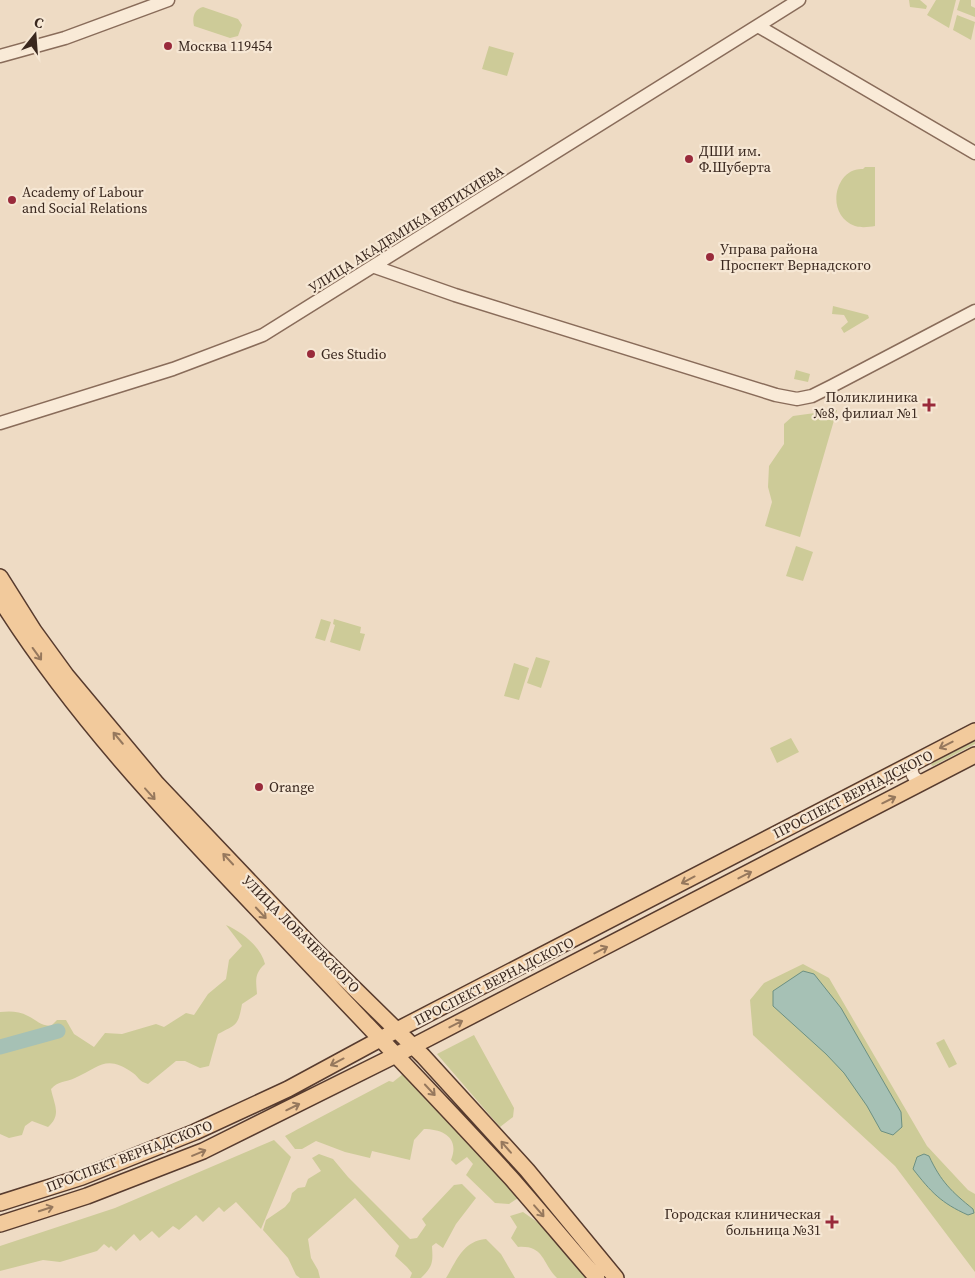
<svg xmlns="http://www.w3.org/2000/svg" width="975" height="1278" font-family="'Source Serif 4',serif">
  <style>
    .green { fill: #cdcb98 }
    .water { fill: #a6c1b5; stroke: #6c9082 }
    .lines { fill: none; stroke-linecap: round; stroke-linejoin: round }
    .river { stroke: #a6c1b5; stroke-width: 15 }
    .minor-casing { stroke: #896c5a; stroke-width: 15 }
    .major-casing { stroke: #573b2e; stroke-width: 18 }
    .minor { stroke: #f9ead7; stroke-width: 12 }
    .major { stroke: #f2ca9c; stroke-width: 15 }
    .oneway { stroke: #96785d }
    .poi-dot { fill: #992a3b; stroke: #f6e7d4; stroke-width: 2 }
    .labels { text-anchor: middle; stroke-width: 4.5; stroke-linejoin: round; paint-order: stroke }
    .poi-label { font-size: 14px; fill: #39271e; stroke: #f6e7d4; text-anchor: start }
    .street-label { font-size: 14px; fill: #39271e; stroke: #f6e7d4 }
  </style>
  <rect width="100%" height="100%" fill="#eedbc4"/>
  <path class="green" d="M909,0h11l7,6 -1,3 -16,-2z
    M936,0h20l-7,28 -22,-13z
    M960,0h11v6l4,2v9l-18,-7z
    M203,7l35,12 4,6 -4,11 -8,2 -36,-12c-2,-8 0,-17 9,-19z
    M957,15l18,7 -4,18 -18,-10z
    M489,46l25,7 -7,23 -25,-7z
    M865,167h10v59c-6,1 -14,2 -20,0 -31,-11 -20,-59 8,-57z
    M833,306l35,9 1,3 -25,15 -3,-5 7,-6 -4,-7 -12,-1z
    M796,370l14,4 -2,8 -14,-3z
    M837,410l-37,127 -35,-11 7,-24 -4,-15 1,-21 15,-22v-20l9,-8z
    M796,546l17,6 -10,29 -17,-5z
    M321,619l10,3 -6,19 -10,-3z
    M334,619l27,8 -1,6 5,1 -5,17 -30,-9 5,-17 -2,-1z
    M536,657l14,4 -9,27 -14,-5z
    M514,663l15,5 -10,32 -15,-4z
    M791,738l8,14 -22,11 -7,-15z
    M975,741v3l-42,22 -2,-1 1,-2z
    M226,925c16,7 35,22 39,39 -11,10 -9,16 -8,30l-15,10c-4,22 -5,20 -24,30l-9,32 -9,2 -15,-7h-9l-28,23c-10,-3 -8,-6 -15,-11 -27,-19 -33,-6 -58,5 -10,5 -16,2 -24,11 3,15 11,26 -3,38l-16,-6 -7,5 -3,9 -13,3 -9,-4v-122c10,-1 19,-1 28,4 10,5 11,9 23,10l6,-6h9l8,14 20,13 11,-14 17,1 34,-10 8,3 22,-14 8,2 14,-21 18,-15 3,-19 13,-14z
    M803,964l26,14 98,168 41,44 7,4v78l-80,-106 -142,-131 -3,-35 14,-17z
    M474,1035l40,73 -1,9 -13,10 -63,-73z
    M944,1039l13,25 -8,4 -13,-25z
    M403,1074l115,118v6l-9,6 -14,-1 -29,-28 7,-11 -6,-7 -11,8 -5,-5c9,-22 -8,-31 -27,-31l-10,11 -4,20 -38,-9 -2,7 -25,-6 -29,-11 -14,8h-7l-10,-13 104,-55 4,1z
    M274,1140l17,17 -30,72 -25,-27 -12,10 -5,-5 -16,15 -7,-7 -17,15 -6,-4 -14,12 -7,-7 -12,10 -6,-7 -18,17 -5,-5 -2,2 -5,-4 -7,7 -37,11 -17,-2 -43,11v-25l115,-38z
    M319,1154l14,5 15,18 62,62 7,-1 9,-13 -4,-6 32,-34 8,-1 14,14 -20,26 -13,24 -7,-5 -4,3c1,17 1,20 -11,32h-11l2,-5 -5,-6 -12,-11 4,-10 -44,-48 -47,41 3,19 7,12 2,8h-20l-4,-3 -8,-17 -25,-28 3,-10 19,-13 5,-6 2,-8 6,-5 7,-1 3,-8 13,-8 -9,-13z
    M523,1212l17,12 46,54h-29c-15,-14 -12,-33 -39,-31l-7,-9 6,-11 -7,-11z
    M486,1239l15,15 14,24h-69c11,-18 17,-37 40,-39z"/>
  <path class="water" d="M803,971l11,3 27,34 60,104 1,15 -9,8 -12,-4 -14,-25 -23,-33 -18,-19 -53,-48v-15z
    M924,1154l5,2c12,26 23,36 44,53l1,4 -6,2c-27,-12 -37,-23 -55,-46l4,-12z"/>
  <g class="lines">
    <path class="river" d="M0,1047l58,-16"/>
    <defs>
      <path id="minor" d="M758,26l217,127
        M0,56l65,-18 103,-38
        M375,267l80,28 321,100 21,4 15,-3 20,-10 143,-75
        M0,423l173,-54 90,-34 536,-335
        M918,760c-9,7 -8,17 2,21l8,-1"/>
      <path id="major" d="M0,577l34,54 32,44 91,109 157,165 109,107 104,114 89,108
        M0,599c78,124 180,229 280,334 77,82 155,162 231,245 29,33 57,67 86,100
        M0,1203l82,-26 113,-45 93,-43 109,-59 578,-299
        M0,1224l87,-28 116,-45 193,-96 579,-300"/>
    </defs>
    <use href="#minor" class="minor-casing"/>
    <use href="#major" class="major-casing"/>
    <use href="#minor" class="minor"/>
    <use href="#major" class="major"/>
  </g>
  <defs><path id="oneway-shaft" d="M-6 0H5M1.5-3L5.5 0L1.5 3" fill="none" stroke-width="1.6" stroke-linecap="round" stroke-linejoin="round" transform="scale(1.25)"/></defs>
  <g class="oneway">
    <use href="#oneway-shaft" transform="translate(37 654) rotate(54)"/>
    <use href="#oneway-shaft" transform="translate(118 738) rotate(-130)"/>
    <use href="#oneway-shaft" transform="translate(946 745) rotate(153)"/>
    <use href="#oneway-shaft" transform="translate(150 794) rotate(48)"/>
    <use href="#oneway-shaft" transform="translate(889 800) rotate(-26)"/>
    <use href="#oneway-shaft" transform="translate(228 859) rotate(-133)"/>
    <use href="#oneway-shaft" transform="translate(745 875) rotate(-27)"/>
    <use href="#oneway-shaft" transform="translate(688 880) rotate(152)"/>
    <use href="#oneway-shaft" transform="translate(261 913) rotate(47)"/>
    <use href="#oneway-shaft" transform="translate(601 950) rotate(-27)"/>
    <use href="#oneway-shaft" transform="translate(456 1024) rotate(-27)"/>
    <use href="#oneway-shaft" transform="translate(337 1062) rotate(152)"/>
    <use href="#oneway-shaft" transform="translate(430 1090) rotate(47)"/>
    <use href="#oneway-shaft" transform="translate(293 1107) rotate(-26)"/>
    <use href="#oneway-shaft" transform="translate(506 1147) rotate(-131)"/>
    <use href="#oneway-shaft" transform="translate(199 1153) rotate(-23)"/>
    <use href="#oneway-shaft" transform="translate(46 1209) rotate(-18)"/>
    <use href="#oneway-shaft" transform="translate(539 1211) rotate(49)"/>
  </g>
  <g class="poi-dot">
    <circle cx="168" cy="46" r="5"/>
    <circle cx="689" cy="159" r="5"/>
    <circle cx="12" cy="200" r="5"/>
    <circle cx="710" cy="257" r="5"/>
    <circle cx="311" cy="354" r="5"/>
    <path d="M926.5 397.5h5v5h5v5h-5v5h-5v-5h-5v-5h5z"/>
    <circle cx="259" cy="787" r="5"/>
    <path d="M829.5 1214.5h5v5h5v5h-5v5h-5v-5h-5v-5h5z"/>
  </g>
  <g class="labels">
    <g class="poi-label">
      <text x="178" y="51">Москва 119454</text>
      <text x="699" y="156">ДШИ им.<tspan x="699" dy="16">Ф.Шуберта</tspan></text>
      <text x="22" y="197">Academy of Labour<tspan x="22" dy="16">and Social Relations</tspan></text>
      <text x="720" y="254">Управа района<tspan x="720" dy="16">Проспект Вернадского</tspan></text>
      <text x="321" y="359">Ges Studio</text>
      <text x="918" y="402" text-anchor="end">Поликлиника<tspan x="918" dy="16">№8, филиал №1</tspan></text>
      <text x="269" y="792">Orange</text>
      <text x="821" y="1219" text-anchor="end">Городская клиническая<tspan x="821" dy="16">больница №31</tspan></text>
    </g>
    <g class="street-label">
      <text transform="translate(406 229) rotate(-32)" y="5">УЛИЦА АКАДЕМИКА ЕВТИХИЕВА</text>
      <text transform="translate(853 794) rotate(-27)" y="5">ПРОСПЕКТ ВЕРНАДСКОГО</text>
      <text transform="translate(301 934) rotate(45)" y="5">УЛИЦА ЛОБАЧЕВСКОГО</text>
      <text transform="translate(494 981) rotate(-27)" y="5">ПРОСПЕКТ ВЕРНАДСКОГО</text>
      <text transform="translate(129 1156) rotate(-21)" y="5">ПРОСПЕКТ ВЕРНАДСКОГО</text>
    </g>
  </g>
  <g transform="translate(35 35) rotate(17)" stroke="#f6e7d4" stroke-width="4" paint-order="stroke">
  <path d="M0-4L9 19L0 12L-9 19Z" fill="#39271e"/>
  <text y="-8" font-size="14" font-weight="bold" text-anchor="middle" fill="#39271e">С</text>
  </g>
</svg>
